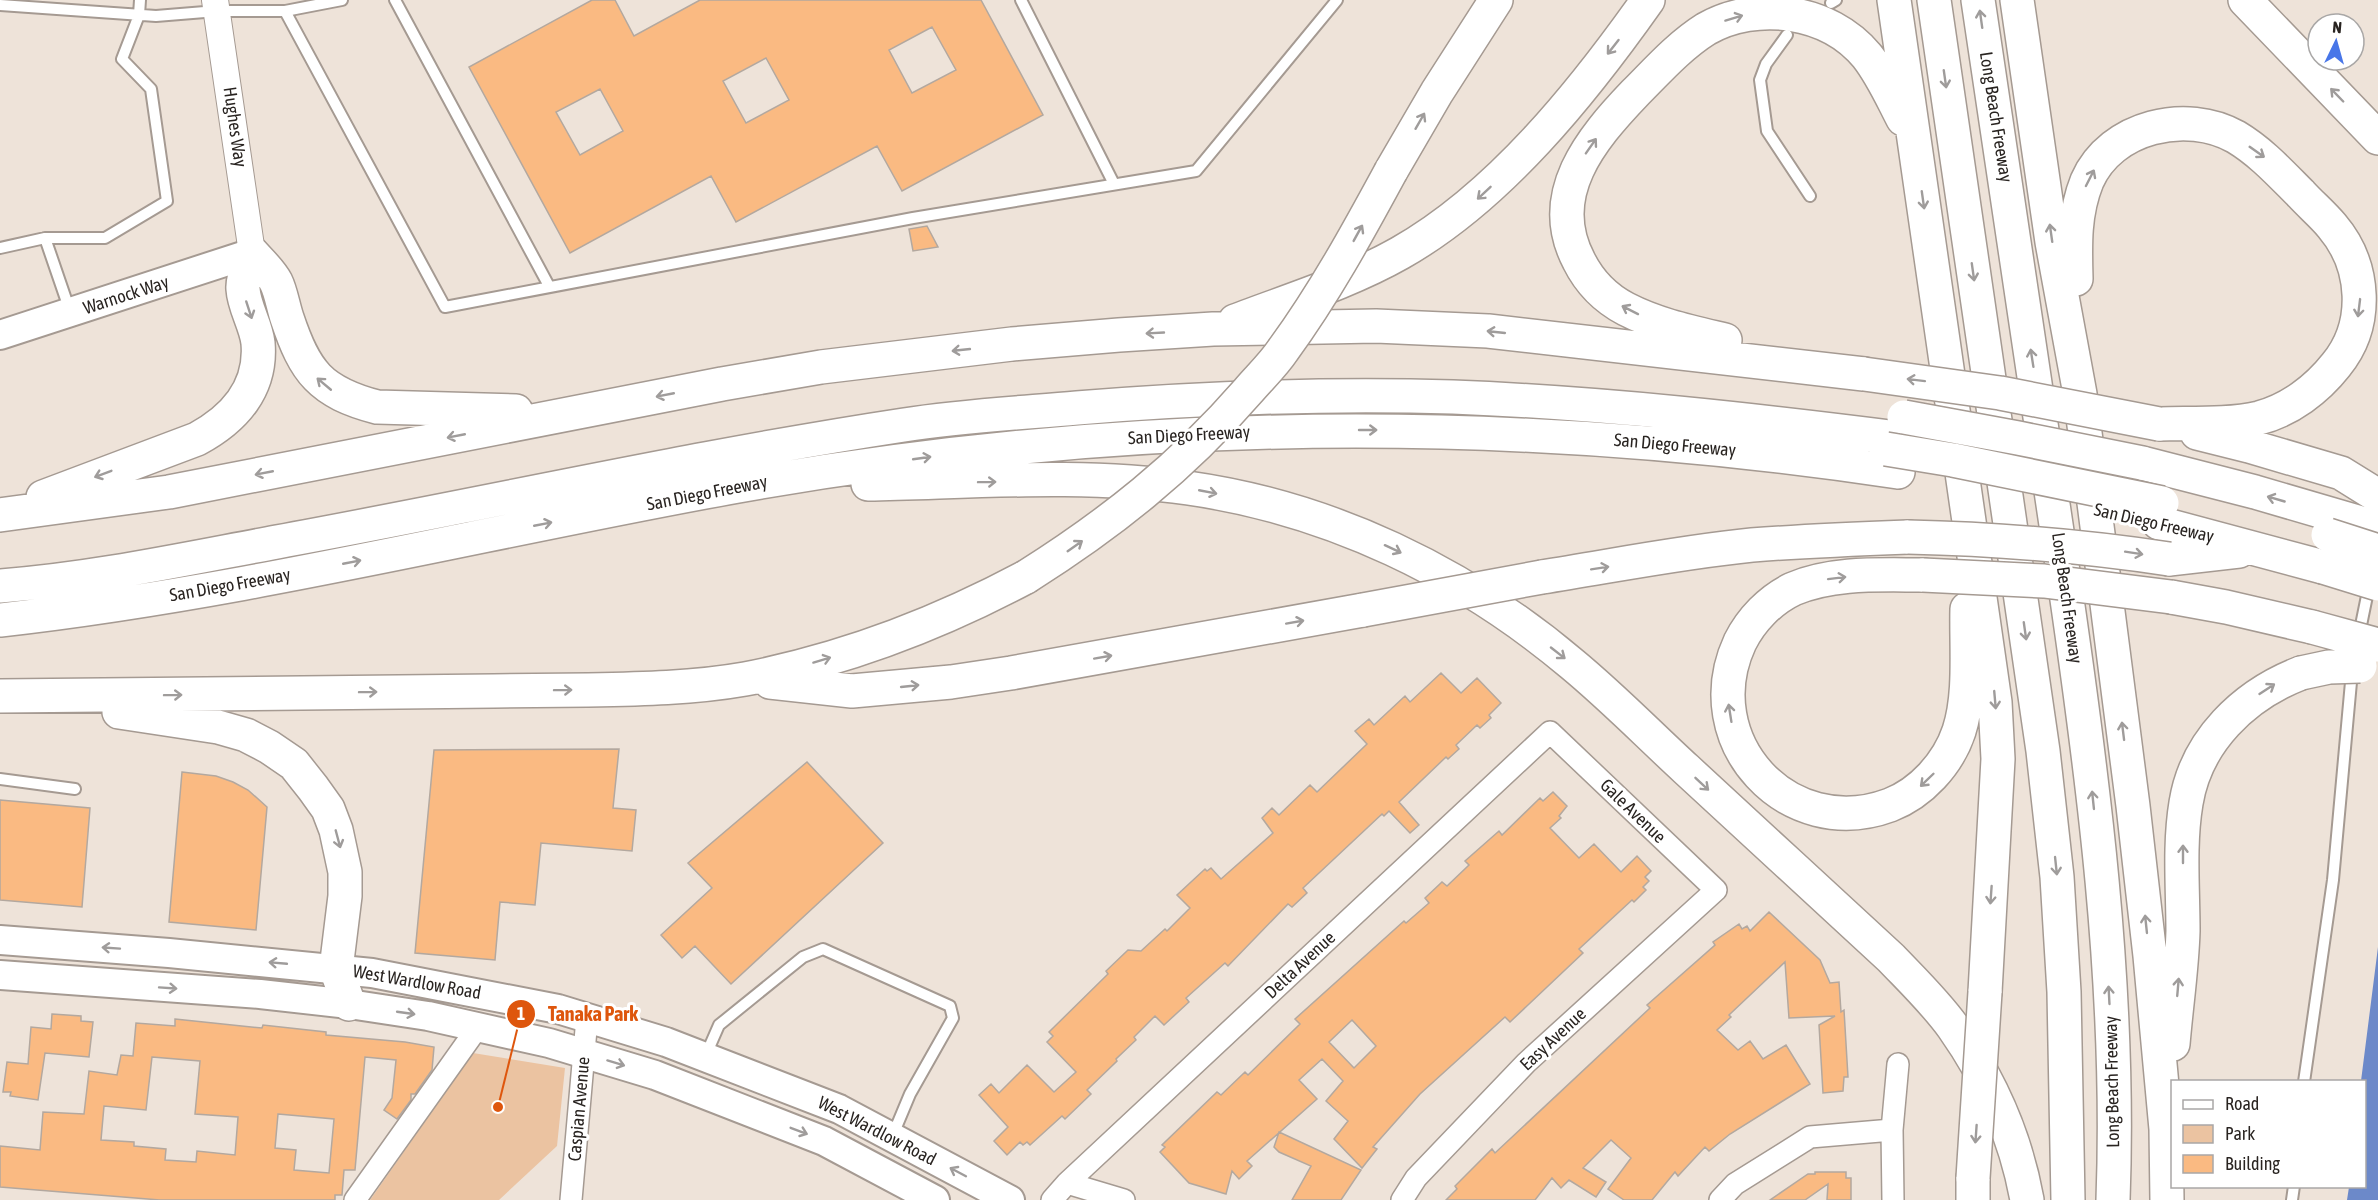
<svg xmlns="http://www.w3.org/2000/svg" width="2378" height="1200" font-family="'Asap Condensed',sans-serif">
  <style>
    .green { fill: #ebc3a1 }
    .water { fill: #6c89c9 }
    .building { fill: #faba82; stroke: #b3a89f; stroke-width: 1.5; fill-rule: evenodd }
    .lines { fill: none; stroke-linecap: round; stroke-linejoin: round }
    .service-casing { stroke: #a59a92; stroke-width: 14 }
    .minor-casing { stroke: #a59a92; stroke-width: 24 }
    .tertiary-casing { stroke: #a59a92; stroke-width: 28 }
    .secondary-casing { stroke: #a59a92; stroke-width: 32 }
    .motorway-casing { stroke: #a59a92; stroke-width: 36 }
    .service { stroke: #fff; stroke-width: 10 }
    .minor { stroke: #fff; stroke-width: 21 }
    .tertiary { stroke: #fff; stroke-width: 26 }
    .secondary { stroke: #fff; stroke-width: 28 }
    .motorway { stroke: #fff; stroke-width: 33 }
    .motorway-bridge-casing { stroke: #a59a92; stroke-width: 36; stroke-linecap: butt }
    .motorway-bridge { stroke: #fff; stroke-width: 33 }
    .oneway { stroke: #9f9c9b }
    .labels { text-anchor: middle; stroke-width: 6; stroke-linejoin: round; paint-order: stroke }
    .street-label { font-size: 18px; fill: #292421; stroke: #fff }
    .leader { fill: none; stroke: #de560d; stroke-width: 2 }
    .callout-dot { fill: #de560d; stroke: #fff; stroke-width: 2 }
    .mark-label { font-size: 18px; text-anchor: middle; font-weight: bold; fill: #fff }
    .callout-label { font-size: 20px; text-anchor: middle; font-weight: bold; fill: #de560d; stroke: #fff; stroke-width: 6; stroke-linejoin: round; paint-order: stroke }
  </style>
  <rect width="100%" height="100%" fill="#eee3d9"/>
  <path class="green" d="M473,1053l92,15 -8,78 -58,54h-129z"/>
  <path class="water" d="M2378,947v253h-31l2,-13 15,-1v-104l-3,-1z"/>
  <path class="building" d="M592,0h23l19,36 66,-36h281l62,115 -141,76 -25,-45 -141,76 -25,-46 -141,77 -101,-186zM932,27l24,43 -44,23 -23,-43zM766,58l23,42 -43,23 -23,-42zM600,89l23,42 -43,24 -24,-43z
    M927,226l11,21 -25,4 -4,-22z
    M1441,673l20,20 16,-15 24,25 -12,12 2,3 -11,10 -3,-3 -21,20 3,4 -11,10 -2,-2 -47,45 20,23 -9,8 -21,-22 -5,5 -2,-2 -79,74 4,5 -15,14 -4,-3 -60,62 -3,-3 -39,35 3,4 -25,23 -9,-9 -21,21 2,3 -20,19 1,2 -30,29 4,4 -26,25 -3,-3 -32,29 -3,-3 -4,3 -3,-3 -13,13 -13,-14 14,-14 -29,-32 12,-11 8,9 28,-28 27,27 22,-20 -29,-30 6,-6 -4,-4 59,-58 -2,-3 22,-21 13,1 24,-22 2,2 23,-23 -13,-13 28,-26 2,2 4,-3 10,11 52,-46 -11,-15 10,-10 7,7 31,-30 7,7 50,-48 -12,-13 14,-12 5,6 31,-29 5,6z
    M619,749l-6,59 23,2 -4,41 -91,-8 -6,62 -35,-3 -5,58 -80,-7 19,-203z
    M807,762l76,81 -152,141 -36,-38 -13,12 -21,-23 51,-47 -24,-25z
    M182,772l34,4 17,6 15,8 19,17 -11,123 -87,-8z
    M1553,792l14,14 -8,10 2,2 -11,10 29,30 15,-14 27,28 16,-16 14,15 -6,6 4,4 -6,6 3,3 -12,12 -2,-2 -53,49 4,4 -73,69 -5,-5 -85,77 -47,53 4,2 -15,19 -28,-29 14,-18 -22,-20 17,-20 -21,-22 -23,21 18,19 -70,62 5,5 -13,13 -7,-8 -6,23 -37,-11 -29,-31 5,-5 -3,-2 55,-53 4,3 24,-23 3,3 52,-51 -5,-5 109,-98 2,2 23,-20 -4,-5 17,-16 5,4 22,-21 -4,-4 34,-30 3,4 38,-37 3,3zM1352,1020l24,26 -22,22 -25,-26z
    M0,800l90,8 -8,99 -82,-7z
    M1769,912l51,48 10,23 9,-1 2,30 3,-2 4,67h-4l-1,14 -20,2 -4,-68 16,-9 -46,2 -4,-56 -56,53 2,2 -14,13 21,20 12,-9 13,18 23,-14 24,39 -80,50 -21,17 -4,-4 -27,29 -3,-4 -23,28h-28l-16,-11 23,-31 -20,-18 -28,28 23,14 -10,15 -27,-17 -8,8 -9,-10 -17,22h-89l11,-11 -2,-3 37,-37 3,4 155,-145 -3,-3 68,-60 -2,-3 26,-18 3,5 5,-3 3,5z
    M52,1014l29,2v5l12,1 -4,35 -44,-4 -7,47 -28,-4 1,-4h-8l4,-30 21,2 3,-37 20,2z
    M175,1019l87,9 1,-3 63,7v3l79,7 29,5 -2,23 -17,24h-4v6l-14,19 -13,-9 8,-12 4,-38 -31,-3 -10,113h-11l-2,25h-7v5h-175l-160,-13v-41l40,4 3,-38 41,2 5,-43 28,4 4,-20 12,1 3,-33 39,3zM152,1057l48,4 -5,53 43,3 -3,38 -38,-4 -1,11 -31,-2 1,-11 -32,-3v-4l-33,-2 3,-34 42,4zM278,1114l56,5 -5,54 -35,-3 2,-20 -21,-2z
    M1279,1132l82,38 -20,30h-49l19,-34 -32,-14 -5,-5z
    M1815,1172h31v6h5v22h-24l1,-16 -23,16h-35l38,-26h7z"/>
  <g class="lines">
    <defs>
      <path id="service" d="M395,0l154,286
        M1021,0l93,184
        M1831,3l5,-3
        M0,5l156,11 61,-5h68l57,-11
        M285,11l160,296 468,-89 283,-47 141,-171
        M1787,35l-21,29 -6,16 7,51 43,65
        M45,238h60l62,-37 -16,-112 -29,-30 17,-44 1,-15
        M0,248l45,-10 25,73
        M2359,635l10,-49
        M0,779l75,10
        M705,1057l14,-32 84,-68 20,-8 127,57 3,12 -43,76 -18,43
        M2304,1082l29,-202 19,-209
        M2292,1200l2,-14"/>
      <path id="minor" d="M1067,1183l57,17
        M355,1200l123,-173
        M571,1200l16,-182
        M1052,1200l15,-17 483,-451 166,158 -190,173 -110,115 -14,22
        M1720,1200l15,-16 75,-47 82,-7
        M1893,1200l-1,-70 6,-66"/>
      <path id="tertiary" d="M215,0l37,253"/>
      <path id="secondary" d="M0,335l252,-82
        M0,940l169,13 203,20 186,36 108,33 173,67 171,91
        M0,975l260,19 89,10 79,12 121,27 106,32 169,66 111,59"/>
      <path id="motorway" d="M1894,0l101,702 3,57 -13,233
        M1934,0l109,751 14,126 7,115 4,208
        M1978,0c28,188 57,376 84,565 31,210 59,423 51,635
        M2017,0l35,242 28,152 53,412 17,150 16,173 1,71
        M2245,0l133,138
        M1391,171l46,-79 59,-92
        M252,253c8,9 19,19 24,29 5,10 7,24 11,36 18,54 33,74 90,89l139,4
        M2076,279c-1,-34 -2,-66 11,-98 24,-55 100,-72 149,-44 25,15 44,36 65,57 10,11 22,21 31,32 34,40 37,99 4,139 -19,24 -46,45 -77,53 -31,7 -68,5 -100,6
        M1235,321c55,-21 114,-39 165,-68 99,-56 183,-161 248,-253
        M1725,340c-34,-8 -68,-15 -99,-31 -21,-11 -37,-28 -47,-48 -35,-66 12,-122 56,-168 22,-22 44,-47 71,-64 51,-29 123,-19 161,27 15,19 25,42 36,63
        M2197,433l52,13 92,27 37,23
        M2142,463l113,29 123,36
        M868,484c105,-2 216,-11 320,4 142,20 275,84 384,176 40,33 76,70 114,105 68,63 137,126 205,189 21,22 44,44 62,69 36,51 63,111 74,173
        M43,497l154,-58c37,-20 65,-50 61,-96 -2,-18 -14,-36 -15,-54 -1,-10 6,-25 9,-36
        M0,515l169,-23 553,-108 99,-17 191,-23 107,-9 94,-6 163,-3 112,5 376,43
        M2159,523l164,44
        M2169,559l70,-8
        M1923,575c-43,0 -90,-3 -130,14 -23,11 -42,31 -53,53 -46,99 48,201 150,163 31,-12 58,-41 69,-74 12,-37 7,-83 8,-122
        M1542,577c70,-11 139,-25 210,-32 52,-4 104,-6 156,-8
        M0,586c93,-7 185,-27 277,-44 209,-38 416,-85 627,-117 57,-9 115,-12 173,-17 125,-10 251,-15 376,-11 152,6 303,23 453,42
        M2171,597l55,10 86,20
        M0,620c249,-28 492,-90 738,-134 385,-69 773,-72 1160,-14
        M770,682l82,9 99,-9 60,-9 352,-63
        M0,696c133,-1 266,-2 399,-4 63,-1 126,-1 189,-2 53,-1 106,-2 157,-11 98,-19 193,-55 281,-102
        M119,712l99,15 28,8 23,12 25,17 19,24 15,21 8,21 9,42v24l-9,73 13,35
        M2173,1044c3,-37 9,-76 10,-113 0,-42 -4,-86 3,-128 10,-62 58,-108 115,-130
        M1973,1200v-22"/>
    </defs>
    <use href="#service" class="service-casing"/>
    <use href="#minor" class="minor-casing"/>
    <use href="#tertiary" class="tertiary-casing"/>
    <use href="#secondary" class="secondary-casing"/>
    <use href="#motorway" class="motorway-casing"/>
    <use href="#service" class="service"/>
    <use href="#minor" class="minor"/>
    <use href="#tertiary" class="tertiary"/>
    <use href="#secondary" class="secondary"/>
    <use href="#motorway" class="motorway"/>
    <defs>
      <path id="motorway-bridge" d="M1864,374l136,19 159,31
        M1904,417l114,21 124,25
        M1886,449l67,11 209,43
        M2328,535l50,16
        M1908,537c88,2 175,9 261,22
        M2323,567l55,17
        M1923,575l121,6 127,16
        M1026,577c84,-53 156,-110 222,-186 11,-13 25,-26 35,-41 41,-56 75,-118 108,-179
        M1363,610l179,-33
        M2312,627l66,18
        M2301,673l28,-6 31,-1
        M1973,1178l12,-186"/>
    </defs>
    <use href="#motorway-bridge" class="motorway-bridge-casing"/>
    <use href="#motorway-bridge" class="motorway-bridge"/>
  </g>
  <defs><path id="oneway-shaft" d="M-6 0H5M1.5-3L5.5 0L1.5 3" fill="none" stroke-width="1.6" stroke-linecap="round" stroke-linejoin="round" transform="scale(1.5)"/></defs>
  <g class="oneway">
    <use href="#oneway-shaft" transform="translate(1734 18) rotate(-17)"/>
    <use href="#oneway-shaft" transform="translate(1981 19) rotate(-98)"/>
    <use href="#oneway-shaft" transform="translate(1613 47) rotate(128)"/>
    <use href="#oneway-shaft" transform="translate(1945 79) rotate(82)"/>
    <use href="#oneway-shaft" transform="translate(2337 95) rotate(-134)"/>
    <use href="#oneway-shaft" transform="translate(1420 121) rotate(-60)"/>
    <use href="#oneway-shaft" transform="translate(1591 146) rotate(-55)"/>
    <use href="#oneway-shaft" transform="translate(2257 152) rotate(35)"/>
    <use href="#oneway-shaft" transform="translate(2090 178) rotate(-63)"/>
    <use href="#oneway-shaft" transform="translate(1484 193) rotate(137)"/>
    <use href="#oneway-shaft" transform="translate(1923 200) rotate(82)"/>
    <use href="#oneway-shaft" transform="translate(1358 233) rotate(-61)"/>
    <use href="#oneway-shaft" transform="translate(2051 233) rotate(-98)"/>
    <use href="#oneway-shaft" transform="translate(1973 272) rotate(82)"/>
    <use href="#oneway-shaft" transform="translate(2359 308) rotate(97)"/>
    <use href="#oneway-shaft" transform="translate(249 310) rotate(72)"/>
    <use href="#oneway-shaft" transform="translate(1630 310) rotate(-153)"/>
    <use href="#oneway-shaft" transform="translate(1496 332) rotate(-174)"/>
    <use href="#oneway-shaft" transform="translate(1155 333) rotate(177)"/>
    <use href="#oneway-shaft" transform="translate(961 350) rotate(174)"/>
    <use href="#oneway-shaft" transform="translate(2032 358) rotate(-99)"/>
    <use href="#oneway-shaft" transform="translate(1916 380) rotate(-173)"/>
    <use href="#oneway-shaft" transform="translate(324 384) rotate(-140)"/>
    <use href="#oneway-shaft" transform="translate(665 395) rotate(169)"/>
    <use href="#oneway-shaft" transform="translate(1368 430)"/>
    <use href="#oneway-shaft" transform="translate(456 436) rotate(169)"/>
    <use href="#oneway-shaft" transform="translate(922 458) rotate(-8)"/>
    <use href="#oneway-shaft" transform="translate(264 473) rotate(169)"/>
    <use href="#oneway-shaft" transform="translate(103 474) rotate(159)"/>
    <use href="#oneway-shaft" transform="translate(987 482) rotate(-1)"/>
    <use href="#oneway-shaft" transform="translate(1208 492) rotate(11)"/>
    <use href="#oneway-shaft" transform="translate(2276 499) rotate(-164)"/>
    <use href="#oneway-shaft" transform="translate(543 524) rotate(-11)"/>
    <use href="#oneway-shaft" transform="translate(1075 546) rotate(-35)"/>
    <use href="#oneway-shaft" transform="translate(1393 549) rotate(25)"/>
    <use href="#oneway-shaft" transform="translate(2134 553) rotate(9)"/>
    <use href="#oneway-shaft" transform="translate(352 562) rotate(-11)"/>
    <use href="#oneway-shaft" transform="translate(1600 568) rotate(-9)"/>
    <use href="#oneway-shaft" transform="translate(1837 578) rotate(-7)"/>
    <use href="#oneway-shaft" transform="translate(1295 622) rotate(-10)"/>
    <use href="#oneway-shaft" transform="translate(2025 631) rotate(82)"/>
    <use href="#oneway-shaft" transform="translate(1558 653) rotate(38)"/>
    <use href="#oneway-shaft" transform="translate(1103 657) rotate(-10)"/>
    <use href="#oneway-shaft" transform="translate(822 660) rotate(-17)"/>
    <use href="#oneway-shaft" transform="translate(910 686) rotate(-6)"/>
    <use href="#oneway-shaft" transform="translate(2267 689) rotate(-33)"/>
    <use href="#oneway-shaft" transform="translate(563 690) rotate(-1)"/>
    <use href="#oneway-shaft" transform="translate(368 692) rotate(-1)"/>
    <use href="#oneway-shaft" transform="translate(173 695) rotate(-1)"/>
    <use href="#oneway-shaft" transform="translate(1995 700) rotate(85)"/>
    <use href="#oneway-shaft" transform="translate(1730 713) rotate(-99)"/>
    <use href="#oneway-shaft" transform="translate(2123 731) rotate(-97)"/>
    <use href="#oneway-shaft" transform="translate(1927 780) rotate(136)"/>
    <use href="#oneway-shaft" transform="translate(1702 784) rotate(43)"/>
    <use href="#oneway-shaft" transform="translate(2093 800) rotate(-96)"/>
    <use href="#oneway-shaft" transform="translate(338 839) rotate(75)"/>
    <use href="#oneway-shaft" transform="translate(2183 854) rotate(-90)"/>
    <use href="#oneway-shaft" transform="translate(2056 866) rotate(84)"/>
    <use href="#oneway-shaft" transform="translate(1991 895) rotate(94)"/>
    <use href="#oneway-shaft" transform="translate(2146 924) rotate(-96)"/>
    <use href="#oneway-shaft" transform="translate(111 948) rotate(-176)"/>
    <use href="#oneway-shaft" transform="translate(278 963) rotate(-175)"/>
    <use href="#oneway-shaft" transform="translate(2178 987) rotate(-85)"/>
    <use href="#oneway-shaft" transform="translate(168 988) rotate(4)"/>
    <use href="#oneway-shaft" transform="translate(2109 995) rotate(-93)"/>
    <use href="#oneway-shaft" transform="translate(406 1013) rotate(8)"/>
    <use href="#oneway-shaft" transform="translate(616 1063) rotate(17)"/>
    <use href="#oneway-shaft" transform="translate(799 1131) rotate(21)"/>
    <use href="#oneway-shaft" transform="translate(1976 1134) rotate(94)"/>
    <use href="#oneway-shaft" transform="translate(958 1172) rotate(-152)"/>
  </g>
  <g class="labels">
    <g class="street-label">
      <text transform="translate(1996 117) rotate(81)" y="6">Long Beach Freeway</text>
      <text transform="translate(235 127) rotate(82)" y="6">Hughes Way</text>
      <text transform="translate(126 295) rotate(-18)" y="6">Warnock Way</text>
      <text transform="translate(1189 435) rotate(-3)" y="6">San Diego Freeway</text>
      <text transform="translate(1675 445) rotate(5)" y="6">San Diego Freeway</text>
      <text transform="translate(707 493) rotate(-11)" y="6">San Diego Freeway</text>
      <text transform="translate(2154 523) rotate(13)" y="6">San Diego Freeway</text>
      <text transform="translate(230 585) rotate(-10)" y="6">San Diego Freeway</text>
      <text transform="translate(2067 598) rotate(82)" y="6">Long Beach Freeway</text>
      <text transform="translate(1633 811) rotate(44)" y="6">Gale Avenue</text>
      <text transform="translate(1300 965) rotate(-43)" y="6">Delta Avenue</text>
      <text transform="translate(417 982) rotate(10)" y="6">West Wardlow Road</text>
      <text transform="translate(1553 1039) rotate(-43)" y="6">Easy Avenue</text>
      <text transform="translate(2112 1082) rotate(-91)" y="6">Long Beach Freeway</text>
      <text transform="translate(579 1109) rotate(-85)" y="6">Caspian Avenue</text>
      <text transform="translate(877 1131) rotate(27)" y="6">West Wardlow Road</text>
    </g>
  </g>
  <path class="leader" d="M498 1107L521 1014"/>
  <g class="callout-dot">
    <circle cx="498" cy="1107" r="6"/>
    <circle cx="521" cy="1014" r="15"/>
  </g>
  <g class="mark-label">
    <text x="521" y="1020">1</text>
  </g>
  <g class="callout-label">
    <text x="593" y="1021">Tanaka Park</text>
  </g>
  <rect x="2171" y="1080" width="195" height="108" fill="#ffffff" stroke="#a9a7a6" stroke-width="1.5"/>
  <rect x="2183" y="1100" width="30" height="9" fill="#ffffff" stroke="#a9a7a6" stroke-width="1.5"/>
  <text x="2225" y="1110" font-size="18" fill="#292421">Road</text>
  <rect x="2183" y="1125" width="30" height="18" fill="#ebc3a1" stroke="#a9a7a6" stroke-width="1.5"/>
  <text x="2225" y="1140" font-size="18" fill="#292421">Park</text>
  <rect x="2183" y="1155" width="30" height="18" fill="#faba82" stroke="#a9a7a6" stroke-width="1.5"/>
  <text x="2225" y="1170" font-size="18" fill="#292421">Building</text>
  <g transform="translate(2336 42) rotate(5)"><circle r="28" fill="#ffffff" stroke="#a9a7a6" stroke-width="1.5"/>
  <path d="M0-4.5L10 22L0 15L-10 22Z" fill="#4876e8"/>
  <text y="-9" font-size="16" font-weight="bold" text-anchor="middle" fill="#292421">N</text>
  </g>
</svg>
